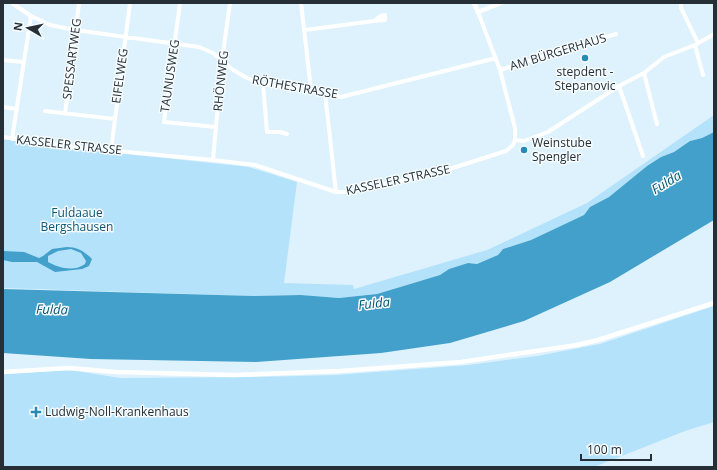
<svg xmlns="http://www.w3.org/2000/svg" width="717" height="470" font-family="'Open Sans',sans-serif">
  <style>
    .green { fill: #b4e2fb }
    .water { fill: #42a0cb; fill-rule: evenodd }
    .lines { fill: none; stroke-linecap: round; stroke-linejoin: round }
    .minor { stroke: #fff; stroke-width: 4 }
    .tertiary { stroke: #fff; stroke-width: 4.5 }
    .poi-dot { fill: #278ab4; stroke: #f7fcff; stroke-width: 1.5 }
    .labels { text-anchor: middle; stroke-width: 3; stroke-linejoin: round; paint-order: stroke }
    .street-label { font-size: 12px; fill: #252f35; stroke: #f7fcff }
    .poi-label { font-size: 12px; fill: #252f35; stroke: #f7fcff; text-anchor: start }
    .park-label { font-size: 12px; fill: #0a5674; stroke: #f7fcff }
    .water-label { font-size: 13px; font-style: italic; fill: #065472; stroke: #f7fcff }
  </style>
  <rect width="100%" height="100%" fill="#ddf2fd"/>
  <path class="green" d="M714,115v17l-12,6 -12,3 -16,11 -13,5 -14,9 -38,31 -19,10 -6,8 -53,25 -28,9 -5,6 -21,9 -9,-1 -19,6 -9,6 -63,19 -38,4 -38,-3 -47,1 -251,-8v-149l49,7 197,21 48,15 -13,101 69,2 1,4 133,-39 100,-47z
    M714,306v116l-29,9 -91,36h-591v-93l67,-4 50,8 135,-1 80,-2 134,-10 68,-9 63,-12z"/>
  <path class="water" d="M714,132v88l-104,62 -86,39 -74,22 -69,10 -125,9 -165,-3 -88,-6v-64l251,7 47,-1 38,3 38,-4 63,-19 9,-6 19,-6 9,1 21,-9 5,-6 28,-9 53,-25 6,-8 19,-10 38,-31 14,-9 13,-5 16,-11 12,-3z
    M67,247c10,0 17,4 25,12l-3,7 -7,3 -27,3 -18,-10h-25l-9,-2v-9l21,1 15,6 4,-2 9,-7zM71,249l10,4 5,8 -1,3c-11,8 -26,4 -37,-2v-6l10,-5z"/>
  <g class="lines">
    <path class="minor" d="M12,3l19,13 19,9 25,5 124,17 14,6 20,17 14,8 16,6 48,6 30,7 155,-39
      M180,3l-16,119 52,5
      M301,3l10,87
      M681,3v5l17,35
      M305,30l69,-9 7,-5 4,-1v5l-11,1
      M695,45l8,30
      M3,60l20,2
      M500,70l116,-36
      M644,73l13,51
      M263,84l4,48h13l7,2
      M619,86l24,70
      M325,93l11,99
      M3,107l14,2
      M45,111l70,8
      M65,114l14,-111
      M3,137l70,10 140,13 42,5 81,27h14l90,-20 66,-21 7,-6 2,-5v-12l-15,-58 -22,-58
      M12,139l19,-123
      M515,140l9,1 24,-9 71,-46 25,-13 20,-16 31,-12 19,-11
      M111,150l19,-147
      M213,160l9,-100 8,-57"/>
    <path class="tertiary" d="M474,3l4,9 23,-9
      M3,372l66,-4 47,4 118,3 106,-4 121,-9 116,-17 21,-5 116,-37"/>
  </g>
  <g class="poi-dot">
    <circle cx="585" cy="58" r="4"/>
    <circle cx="524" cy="150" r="4"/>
    <path d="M34 406h4v4h4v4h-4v4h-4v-4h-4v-4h4z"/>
  </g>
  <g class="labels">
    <g class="street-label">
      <text transform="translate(558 52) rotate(-17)" y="4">AM BÜRGERHAUS</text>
      <text transform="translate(72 59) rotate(-83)" y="4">SPESSARTWEG</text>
      <text transform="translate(120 76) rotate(-82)" y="4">EIFELWEG</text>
      <text transform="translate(170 76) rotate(-82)" y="4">TAUNUSWEG</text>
      <text transform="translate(221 81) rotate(-84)" y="4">RHÖNWEG</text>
      <text transform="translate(295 87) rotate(10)" y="4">RÖTHESTRASSE</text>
      <text transform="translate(69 145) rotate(6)" y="4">KASSELER STRASSE</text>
      <text transform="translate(398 180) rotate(-12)" y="4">KASSELER STRASSE</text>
    </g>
    <g class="poi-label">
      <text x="585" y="76" text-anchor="middle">stepdent -<tspan x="585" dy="14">Stepanovic</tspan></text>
      <text x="532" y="147">Weinstube<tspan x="532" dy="14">Spengler</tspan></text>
      <text x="45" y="416">Ludwig-Noll-Krankenhaus</text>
    </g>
    <g class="park-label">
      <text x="77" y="217">Fuldaaue<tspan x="77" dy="14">Bergshausen</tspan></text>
    </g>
    <g class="water-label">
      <text transform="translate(666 182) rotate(-31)" y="5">Fulda</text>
      <text transform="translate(374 303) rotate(-6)" y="5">Fulda</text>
      <text transform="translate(52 309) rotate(1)" y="5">Fulda</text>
    </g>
  </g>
  <rect width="717" height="470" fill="none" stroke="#252f35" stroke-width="8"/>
  <g transform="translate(28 28) rotate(279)" stroke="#f7fcff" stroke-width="3" paint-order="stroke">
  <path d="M0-3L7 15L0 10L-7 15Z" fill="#252f35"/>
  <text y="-6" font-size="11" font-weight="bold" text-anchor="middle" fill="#252f35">N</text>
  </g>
  <path d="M581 454v6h70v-6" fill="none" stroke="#252f35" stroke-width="2"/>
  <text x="587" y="454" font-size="12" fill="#252f35" stroke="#f7fcff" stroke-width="3" paint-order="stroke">100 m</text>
</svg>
